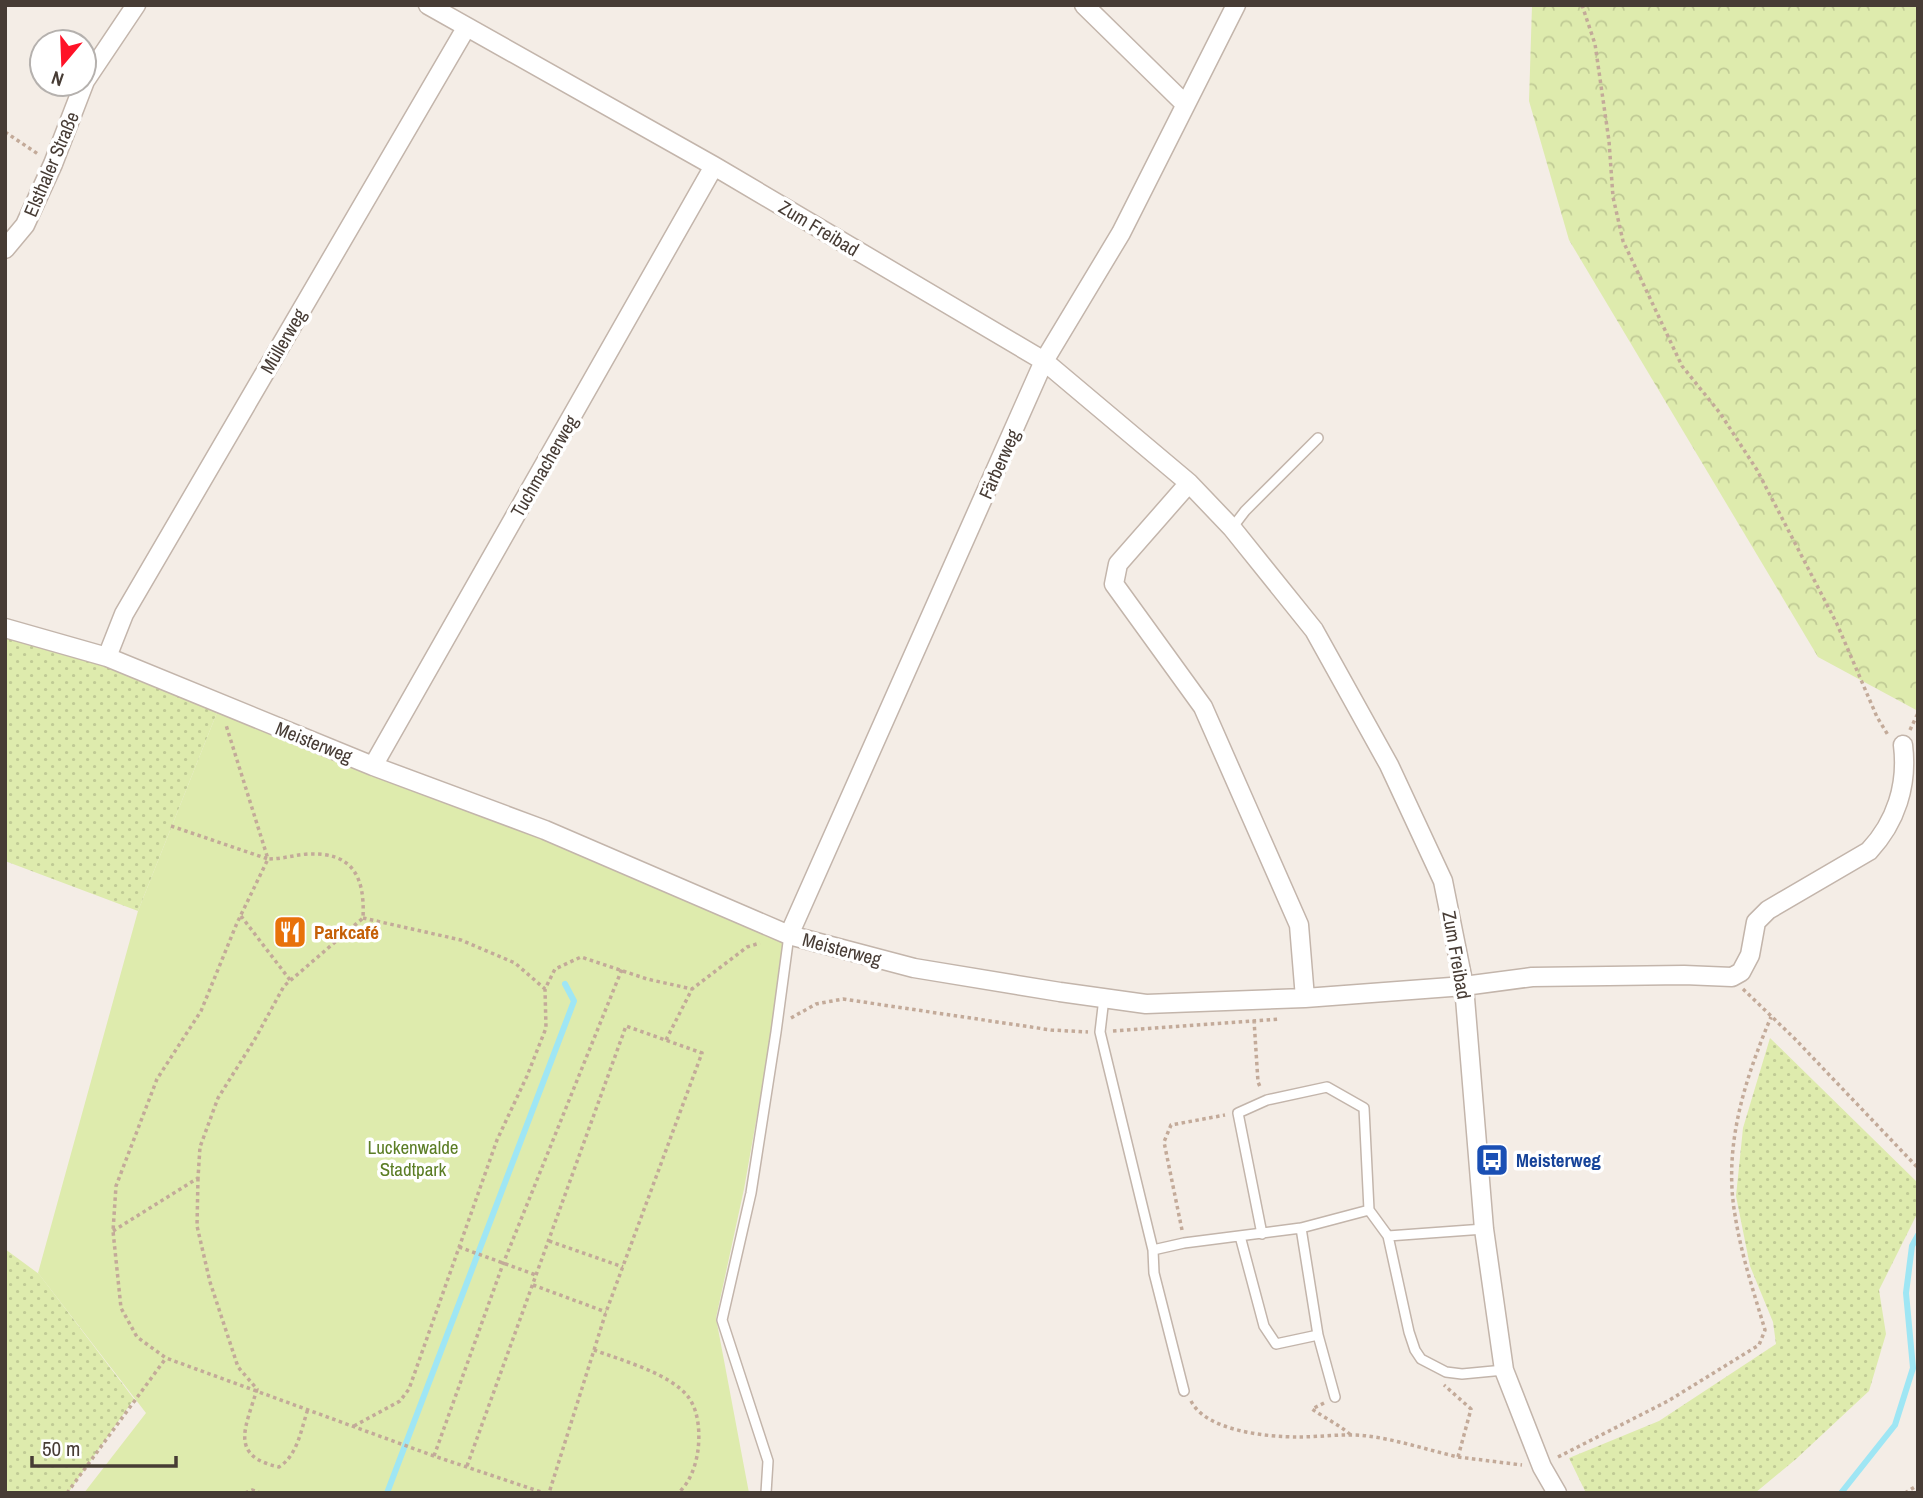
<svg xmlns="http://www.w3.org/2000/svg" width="1923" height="1498" font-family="'Archivo Narrow',sans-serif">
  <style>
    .forest { fill: url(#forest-crowns) }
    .park { fill: #deebad }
    .garden { fill: url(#garden-dots) }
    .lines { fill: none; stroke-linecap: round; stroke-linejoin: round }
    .stream { stroke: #9fe6f4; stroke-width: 6 }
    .lane-casing { stroke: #c3b5ab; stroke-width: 12 }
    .street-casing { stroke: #c3b5ab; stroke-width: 21 }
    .path { stroke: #c3aa99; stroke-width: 3.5; stroke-dasharray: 3.5 3.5; stroke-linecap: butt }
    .lane { stroke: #fff; stroke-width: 9 }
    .street { stroke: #fff; stroke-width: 18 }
    .labels { text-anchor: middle; stroke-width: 7; stroke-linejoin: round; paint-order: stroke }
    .street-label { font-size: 19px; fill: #473c35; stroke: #fff }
    .food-label { font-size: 19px; font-weight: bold; fill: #c56008; stroke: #fff; text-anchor: start }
    .park-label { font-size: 19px; fill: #5b7d25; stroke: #fff }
    .transit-label { font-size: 19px; font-weight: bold; fill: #164399; stroke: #fff; text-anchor: start }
  </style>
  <defs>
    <pattern id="forest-crowns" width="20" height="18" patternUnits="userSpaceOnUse" patternTransform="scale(1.75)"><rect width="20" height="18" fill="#deebad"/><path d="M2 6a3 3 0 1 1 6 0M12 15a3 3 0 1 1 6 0" fill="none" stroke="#c0ca95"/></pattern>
    <pattern id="garden-dots" width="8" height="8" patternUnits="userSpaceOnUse" patternTransform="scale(1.75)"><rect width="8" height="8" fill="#deebad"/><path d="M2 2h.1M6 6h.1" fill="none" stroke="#c0ca95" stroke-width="1.8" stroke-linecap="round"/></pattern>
  </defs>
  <rect width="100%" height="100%" fill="#f4ede6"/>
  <path class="forest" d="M1532,5h386v706l-100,-54 -249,-417 -40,-139z"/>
  <path class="park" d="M220,705l569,230 -45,254 -28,129 33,175h-665l62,-80 -108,-140 100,-362z"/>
  <path class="garden" d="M5,628l215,77 -82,206 -133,-50z
    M1770,1038l148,145v29l-39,78 7,44 -17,57 -73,68 -41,34h-169l-17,-35 90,-37 117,-77 -3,-22 -23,-56 -14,-70 7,-68z
    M5,1249l34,25 95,125 -66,94h-63z"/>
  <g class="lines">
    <path class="stream" d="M387,1493l187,-492 -9,-17
      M1841,1493l54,-68 18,-57 -7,-75 6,-47 6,-11"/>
    <defs>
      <path id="lane" d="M1232,528l13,-17 73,-73
        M1104,998l-4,34 53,218
        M1301,1228l17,107 17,62
        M1262,1234l-24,-121 29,-13 60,-13 37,21 5,102
        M1240,1236l24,90 12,18 42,-9
        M1388,1236l96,-7
        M1184,1391l-30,-118 -1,-23 31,-7 117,-15 68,-18 19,26 21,96 6,18 6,9 25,13 16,2 42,-4
        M766,1493l2,-32 -46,-141 29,-127 25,-161 13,-97"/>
      <path id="street" d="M428,5l286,161 330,195 145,122 43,45 82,102 75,135 54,116 21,105 20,243 20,141 38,97 15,26
        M1084,5l101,99
        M5,249l20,-24 28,-61 32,-83 51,-76
        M1189,483l-71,81 -4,20 89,123 96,218 6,73
        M5,628l102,29 266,109 172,64 244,105 125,33 146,24 86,12 159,-6 159,-12 68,-9 152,-2 48,2 9,-5 9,-17 6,-33 12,-12 101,-59c27,-29 39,-66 34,-106
        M107,657l17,-43 342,-586
        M373,766l341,-600
        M789,935l255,-574 77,-128 115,-228"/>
    </defs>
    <use href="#lane" class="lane-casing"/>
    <use href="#street" class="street-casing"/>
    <path class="path" d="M1582,5l13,39 14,97 4,56 10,44 59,125 38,47 37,57 80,154 40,93 11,18
      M5,132l33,22
      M1910,730l8,-17
      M171,826l97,33 -42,-134
      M241,916l49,64
      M363,918l98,22 54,23 30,26
      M1743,989l52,50 123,129
      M791,1018l25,-14 27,-5 208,31 37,2
      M1254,1020l4,62 3,7
      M1113,1031l167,-12
      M666,1040l26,-51 55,-42 13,-4
      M198,1178l-1,48 13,56 28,85 19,22c-11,38 -29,67 22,78 19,-12 22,-38 29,-58
      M1182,1230l-18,-88 7,-17 54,-10
      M113,1231l85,-53 2,-31 18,-49 37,-59 29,-53 79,-68c2,-41 -10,-66 -55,-64 -14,1 -26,5 -40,5l-31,64 -36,88 -44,68 -41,107 -3,45 8,77 16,29 29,21 268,98 110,37
      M549,1241l74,26
      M459,1247l77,28
      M533,1285l73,27
      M594,1350c27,10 78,24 95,48 10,14 11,36 9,52 -2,15 -8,33 -20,43
      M1191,1401c15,30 76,36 107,36 23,0 48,-4 70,-1 30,4 60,14 90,21l13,-48 -27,-24
      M1324,1403l-12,6c14,10 28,16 40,27
      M354,1426l46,-25 9,-12 88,-249 30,-64 19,-48 -1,-39 10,-20 26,-12 66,22 45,10
      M434,1456l69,-192 119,-295
      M1458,1457l64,8
      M1558,1457l110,-56 91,-56 6,-15c-11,-37 -24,-76 -30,-115 -12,-69 10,-136 36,-198
      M467,1466l159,-440 76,27 -96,259 -57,181
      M67,1493l99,-135
      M245,1493l7,-3 8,3
      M1905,1493l13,-8"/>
    <use href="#lane" class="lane"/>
    <use href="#street" class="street"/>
  </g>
  <defs>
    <symbol id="restaurant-square" viewBox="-11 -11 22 22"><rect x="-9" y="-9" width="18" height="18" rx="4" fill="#e8710a" stroke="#fff"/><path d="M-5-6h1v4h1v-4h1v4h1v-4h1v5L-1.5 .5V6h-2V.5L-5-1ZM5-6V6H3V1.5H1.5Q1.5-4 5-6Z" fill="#fff"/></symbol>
    <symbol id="bus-square" viewBox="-11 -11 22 22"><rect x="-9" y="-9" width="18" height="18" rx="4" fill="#1a4fb4" stroke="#fff"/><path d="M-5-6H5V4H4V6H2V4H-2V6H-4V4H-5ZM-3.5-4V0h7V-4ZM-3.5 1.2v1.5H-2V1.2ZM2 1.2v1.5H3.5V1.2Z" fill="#fff"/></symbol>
  </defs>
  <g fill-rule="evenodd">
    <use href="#restaurant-square" x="271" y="913" width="38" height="38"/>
    <use href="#bus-square" x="1473" y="1141" width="38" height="38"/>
  </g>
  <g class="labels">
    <g class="street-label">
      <text transform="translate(51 164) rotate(-67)" y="7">Elsthaler Straße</text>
      <text transform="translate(819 228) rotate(31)" y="7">Zum Freibad</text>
      <text transform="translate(283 341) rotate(-60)" y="7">Müllerweg</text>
      <text transform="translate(999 464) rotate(-66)" y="7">Färberweg</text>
      <text transform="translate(544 466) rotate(-60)" y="7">Tuchmacherweg</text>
      <text transform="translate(314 742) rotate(22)" y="7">Meisterweg</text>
      <text transform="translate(842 949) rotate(15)" y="7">Meisterweg</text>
      <text transform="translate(1457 955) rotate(80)" y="7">Zum Freibad</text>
    </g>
    <g class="food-label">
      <text x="314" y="939">Parkcafé</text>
    </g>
    <g class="park-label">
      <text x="413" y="1154">Luckenwalde<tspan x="413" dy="22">Stadtpark</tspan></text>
    </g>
    <g class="transit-label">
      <text x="1516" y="1167">Meisterweg</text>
    </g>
  </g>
  <rect width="1923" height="1498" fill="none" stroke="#473c35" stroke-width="14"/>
  <g transform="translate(63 63) rotate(199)"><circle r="33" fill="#ffffff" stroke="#b5b1ae" stroke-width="2"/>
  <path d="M0-5L12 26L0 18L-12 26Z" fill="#ff1227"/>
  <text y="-10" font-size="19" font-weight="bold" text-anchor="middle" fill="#473c35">N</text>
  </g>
  <path d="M32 1456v10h144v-10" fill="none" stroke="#473c35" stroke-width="3.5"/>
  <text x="42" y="1456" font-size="21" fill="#473c35" stroke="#ffffff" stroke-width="5" paint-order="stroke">50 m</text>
</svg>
